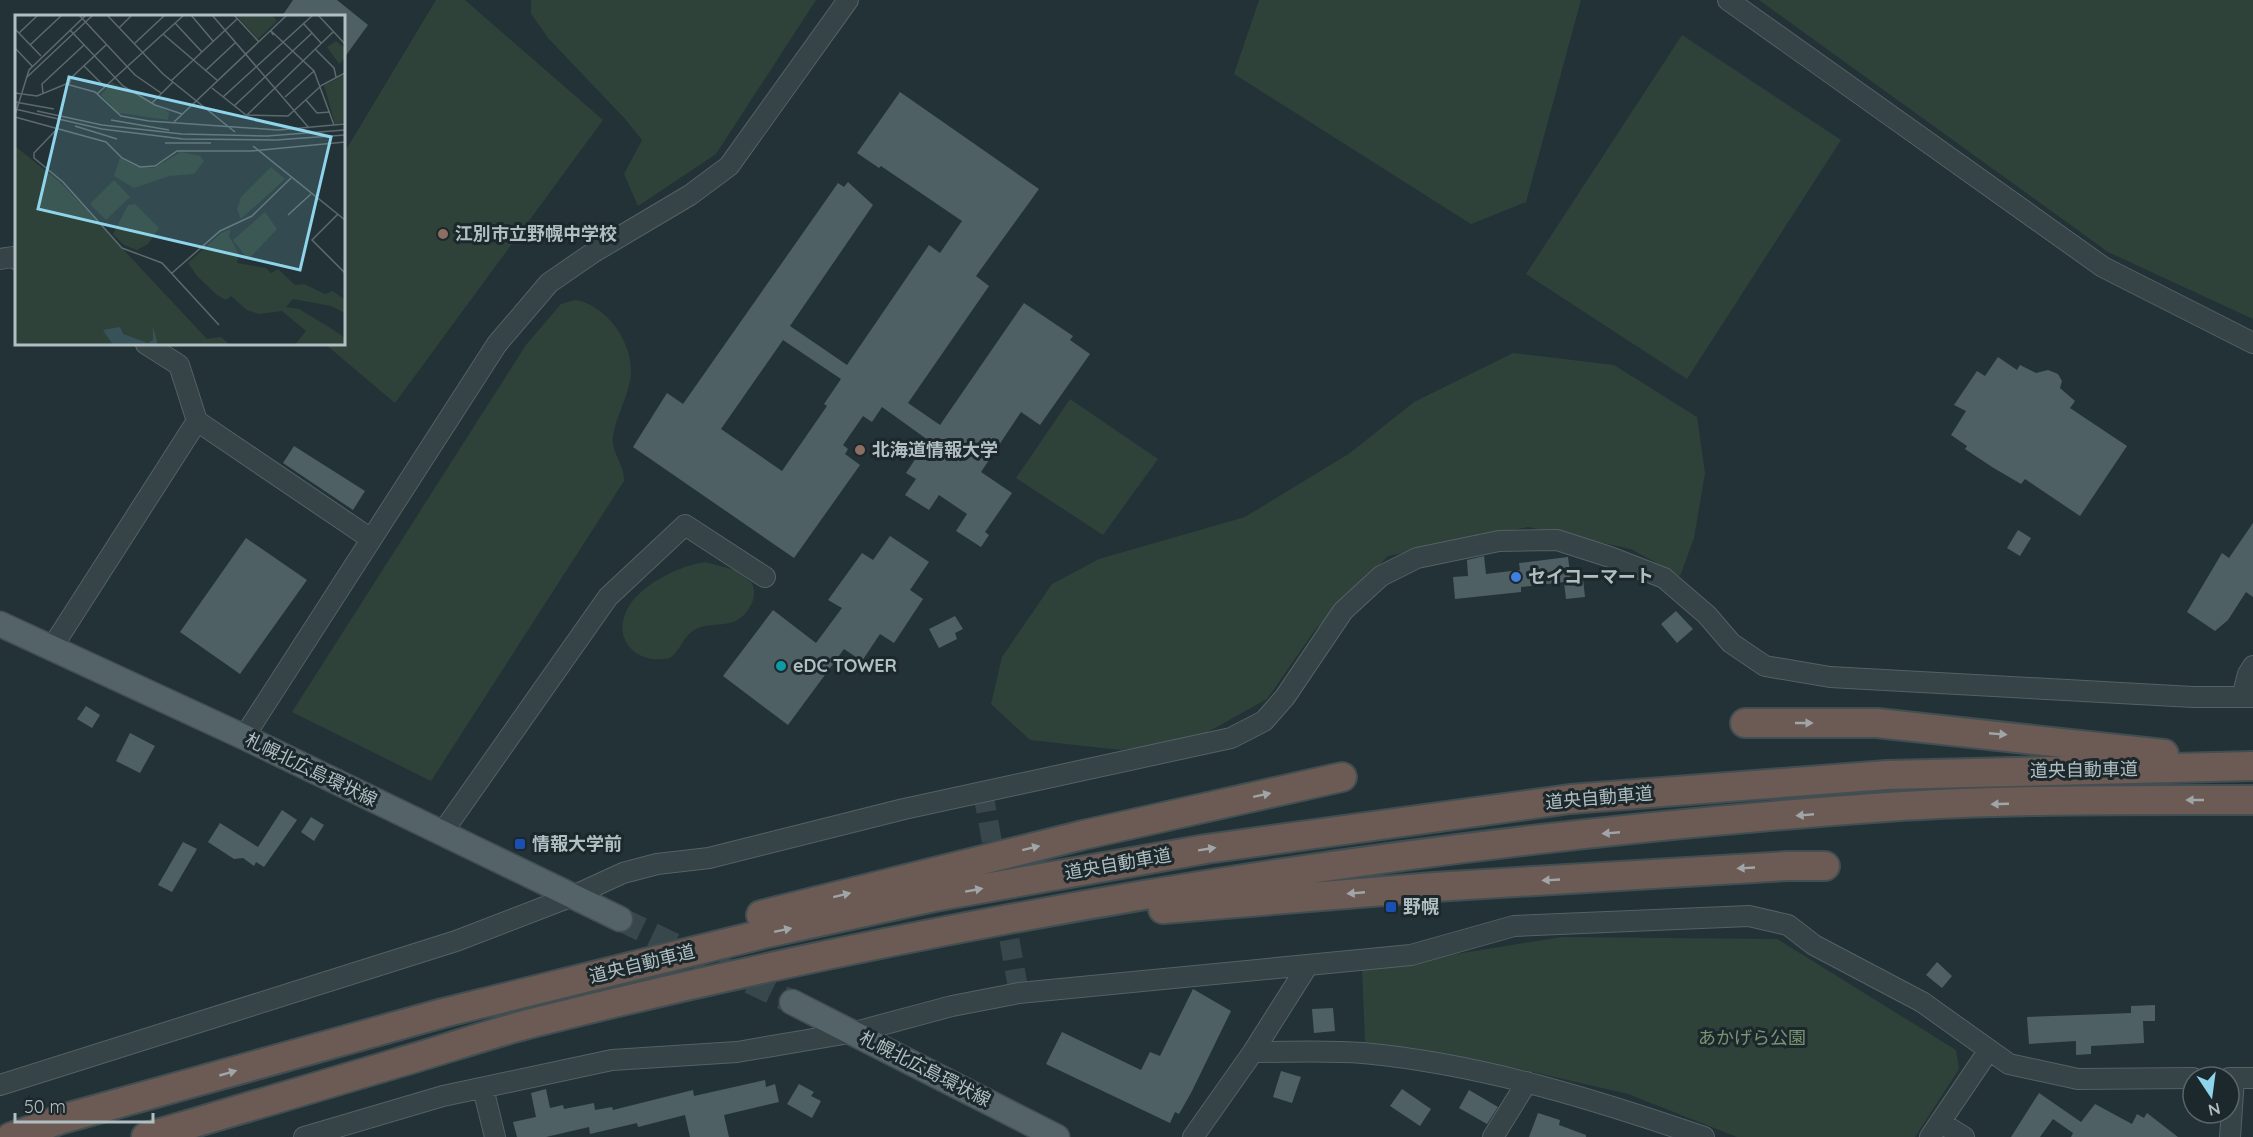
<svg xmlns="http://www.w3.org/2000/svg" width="2253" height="1137" font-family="Quicksand,'Noto Sans JP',sans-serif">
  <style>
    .green { fill: #2e423a }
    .building { fill: #4f6065; fill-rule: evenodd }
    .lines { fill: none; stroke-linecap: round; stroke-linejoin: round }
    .minor-tunnel { stroke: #38474b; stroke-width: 20; stroke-dasharray: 20 10; stroke-linecap: butt }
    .major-tunnel { stroke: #38474b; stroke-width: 24; stroke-dasharray: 24 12; stroke-linecap: butt }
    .minor-casing { stroke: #546165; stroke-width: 22 }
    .major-casing { stroke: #434f53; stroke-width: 27 }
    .highway-casing { stroke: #414e52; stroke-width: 32 }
    .minor { stroke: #364347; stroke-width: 20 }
    .major { stroke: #546367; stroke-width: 24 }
    .highway { stroke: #6c5a54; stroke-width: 28 }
    .oneway { fill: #a0a6a7 }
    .education-dot { fill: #8d6e63; stroke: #1c282c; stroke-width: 2 }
    .shop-dot { fill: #3f7fe0; stroke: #1c282c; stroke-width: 2 }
    .culture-dot { fill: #0f9aa8; stroke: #1c282c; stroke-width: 2 }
    .transit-dot { fill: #1a4fb4; stroke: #1c282c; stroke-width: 2 }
    .labels { text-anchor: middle; stroke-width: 6; stroke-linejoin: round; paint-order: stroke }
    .poi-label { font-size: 18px; font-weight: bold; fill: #b1bfc3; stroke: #1c282c; text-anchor: start }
    .street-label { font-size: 18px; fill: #b1bfc3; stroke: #1c282c }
    .park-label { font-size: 18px; fill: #789672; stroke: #1c282c }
    .inset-road { fill: none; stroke: #5c6a6e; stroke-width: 1.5 }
    .view { fill: #8ed5ec; fill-opacity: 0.15; stroke: #8ed5ec; stroke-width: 3 }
    .inset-edge { fill: none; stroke: #b1bfc3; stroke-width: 3 }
  </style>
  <rect width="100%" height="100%" fill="#233236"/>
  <path class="green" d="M436,0h29l138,120 -208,283 -70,-59h19v-191z
    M531,0h285l-100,154 -78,52 -14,-32 18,-34 -16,-20 -77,-81 -18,-25z
    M1259,0h322l-55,202 -55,22 -237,-150z
    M1759,0h494v319l-145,-67z
    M1682,35l159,105 -154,239 -161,-105z
    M575,300c30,4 56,40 56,70 0,22 -15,45 -18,67 -2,16 12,28 11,44l-193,300 -139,-69 234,-367 35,-41z
    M1513,353l101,12 83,52 8,56 -11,65 -14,38 -49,-27 -103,-22 -140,29 -73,74 -48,69 -72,40 -74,11 -91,-10 -39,-36 11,-47 50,-73 47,-25 146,-42 105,-64 64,-51z
    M1070,399l88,60 -55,76 -87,-57z
    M705,562l30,8 17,13c4,10 2,18 -4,27 -15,22 -35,9 -54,20 -11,7 -14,21 -24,28 -35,8 -60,-21 -41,-52 14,-23 51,-40 76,-44z
    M1562,937l215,2 179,111 3,19 -44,68h-178l-109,-43 -113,-26 -150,-26 -3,-73z"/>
  <path class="building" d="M293,0h44l31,25 -24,33v-42h-62z
    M900,92l139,97 -63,87 13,10 -81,117 32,22 84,-122 49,33 -3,4 20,14 -50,71 -19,-13 -40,60 31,21 -27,39 4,3 -8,12 -25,-16 11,-17 -28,-19 -10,15 -24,-15 11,-16 -10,-6 22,-33 -46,-33 -10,15 -9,-6 -20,29 5,4 -3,5 15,11 -66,93 -161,-111 34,-54 16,11 155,-221 6,4 4,-5 25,23 -83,121 57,39 82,-120 11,8 22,-32 -81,-55 -2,2 -22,-15zM783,340l58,39 -17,25 3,2 -45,65 -61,-42z
    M1998,357l19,13 3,-5 16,8 12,-3 10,4 4,7 -2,7 15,13 -5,7 57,38 -47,70 -55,-37 -4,5 -29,-17 -27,-18 2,-3 -16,-11 15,-24 -12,-6 23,-34 8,5z
    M294,446l71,45 -12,19 -70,-47z
    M2253,523v74l-7,-5 -18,28 -13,11 -28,-19 35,-59 7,5z
    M2018,530l13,8 -11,18 -13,-8z
    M890,536l39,26 -19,28 13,9 -29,44 -14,-9 -18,27 -18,-12 -56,76 -65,-49 50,-66 43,33 26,-35 -14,-8 34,-47 11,7z
    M246,538l61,42 -67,94 -60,-42z
    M1484,556l2,18 34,-4 -1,-7 49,-6 3,24 12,-2 2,18 -19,2 -2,-17 -43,5v5l-66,7 -2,-22 15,-1 -1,-16z
    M1676,611l17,18 -16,14 -16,-19z
    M955,616l8,13 -8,4 2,6 -18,9 -10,-19z
    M86,706l14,9 -8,13 -15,-9z
    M130,733l25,13 -15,27 -24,-12z
    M282,810l15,10 -33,47 -8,-5 -2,4 -11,-8 -9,1 -26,-17 12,-19 38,24z
    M311,817l13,8 -10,16 -13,-9z
    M183,842l14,7 -25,43 -14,-7z
    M1937,962l15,14 -10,12 -16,-13z
    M1193,989l38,22 -40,82 -12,21 -4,-2 -5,11 -124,-59 16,-32 79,38 9,-18 10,4z
    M2155,1005v16h-12l1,22 -53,3v8l-15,1v-14l-47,3 -2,-27 104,-4v-7z
    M1333,1008l2,23 -21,2 -2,-24z
    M1281,1071l20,6 -9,26 -19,-6z
    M765,1080l1,7 9,-3 4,18 -55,13 5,22h-39l-5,-22 -47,12 -1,-4 -47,11 -1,-7 -43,10h-29l-4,-15 23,-5 -5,-24 15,-4 4,19 13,-3 1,4 30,-6 1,7 17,-3 1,3 80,-20 1,6z
    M799,1084l15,8 -3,4 10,5 -9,17 -25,-14z
    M1402,1089l29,20 -11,17 -30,-20z
    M1469,1090l29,17 -11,17 -28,-16z
    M2039,1093l42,29 14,-18 37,20 5,-10 7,4 3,-5 31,24h-107l2,-4 -20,-14 -13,18h-29z
    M1538,1113l22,7 -1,5 27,10v2h-57z"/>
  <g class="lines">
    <path class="minor-tunnel" d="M983,792l36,201"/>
    <path class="major-tunnel" d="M620,919l172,83"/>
    <defs>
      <path id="minor" d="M1728,0l375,267 150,76
        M0,259l13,-2 3,2
        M146,344l33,21 18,56 174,118
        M51,649l146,-228
        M2242,697l6,-23 5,-8
        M244,737l253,-393 52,-61 45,-31 96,-57 39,-29 119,-166
        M442,833l166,-236 77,-72 80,52
        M1253,1052c37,0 74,-2 110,1 118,11 230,46 341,84
        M2229,1078h24
        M0,1085l456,-144 117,-45 50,-23 34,-9 52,-6 195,-49 327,-71 33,-17 21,-24 58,-86 38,-35 36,-18 82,-17 58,-1 53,17 54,21 43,37 24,28 34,23 65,11 363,20h60
        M483,1088l12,49
        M1940,1122l24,15
        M304,1137l139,-41 169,-36 125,-8 118,-20 97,-26 67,-13 392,-38 103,-29 235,-10 39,9 26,20 108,57 87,62 69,15 115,-1
        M1193,1137l60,-85 55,-87
        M1493,1137l34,-55
        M1930,1137l59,-87
        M2230,1137l4,-59"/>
      <path id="major" d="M0,624l244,113 376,182
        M792,1002l265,135"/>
      <path id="highway" d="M1745,723h132l287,31
        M1163,909l271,-22 353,-21h38
        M761,915l322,-80 259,-58
        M11,1137l51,-18 381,-106 324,-80 167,-36 272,-48 364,-50 317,-24 366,-9
        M146,1137c83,-24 166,-49 248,-73 45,-13 89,-28 134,-40 446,-112 901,-185 1359,-217 122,-8 244,-7 366,-7"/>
    </defs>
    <use href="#minor" class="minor-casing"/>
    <use href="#major" class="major-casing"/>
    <use href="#highway" class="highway-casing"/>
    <use href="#minor" class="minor"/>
    <use href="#major" class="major"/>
    <use href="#highway" class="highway"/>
  </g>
  <defs><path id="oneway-solid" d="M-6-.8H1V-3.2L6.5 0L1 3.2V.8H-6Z" transform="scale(1.5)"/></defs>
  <g class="oneway">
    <use href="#oneway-solid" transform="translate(1804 723)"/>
    <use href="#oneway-solid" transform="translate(1998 734) rotate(5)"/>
    <use href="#oneway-solid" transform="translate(1262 795) rotate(-12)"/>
    <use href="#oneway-solid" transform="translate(2195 800) rotate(-180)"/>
    <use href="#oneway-solid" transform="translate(2000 804) rotate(178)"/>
    <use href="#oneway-solid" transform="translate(1805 815) rotate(175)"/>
    <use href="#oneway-solid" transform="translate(1611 833) rotate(175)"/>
    <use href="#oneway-solid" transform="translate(1031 848) rotate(-14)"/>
    <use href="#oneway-solid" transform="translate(1207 849) rotate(-9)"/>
    <use href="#oneway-solid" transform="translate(1746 868) rotate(177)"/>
    <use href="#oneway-solid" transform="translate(1551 880) rotate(177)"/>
    <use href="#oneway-solid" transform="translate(974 890) rotate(-10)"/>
    <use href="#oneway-solid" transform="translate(1356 893) rotate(175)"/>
    <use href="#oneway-solid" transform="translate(842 895) rotate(-14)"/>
    <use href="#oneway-solid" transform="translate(783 930) rotate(-12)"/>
    <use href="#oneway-solid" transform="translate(228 1073) rotate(-16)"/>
  </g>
  <g class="education-dot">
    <circle cx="443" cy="234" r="6"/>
    <circle cx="860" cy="450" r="6"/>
  </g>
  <circle class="shop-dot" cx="1516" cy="577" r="6"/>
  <circle class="culture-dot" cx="781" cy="666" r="6"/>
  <g class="transit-dot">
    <rect x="514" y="838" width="12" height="12" rx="3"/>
    <rect x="1385" y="901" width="12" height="12" rx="3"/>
  </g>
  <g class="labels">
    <g class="poi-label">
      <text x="455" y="240">江別市立野幌中学校</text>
      <text x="872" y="456">北海道情報大学</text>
      <text x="1528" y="583">セイコーマート</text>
      <text x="793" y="672">eDC TOWER</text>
      <text x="532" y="850">情報大学前</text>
      <text x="1403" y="913">野幌</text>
    </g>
    <g class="street-label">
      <text transform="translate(311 770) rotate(26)" y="6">札幌北広島環状線</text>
      <text transform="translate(2084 770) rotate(-1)" y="6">道央自動車道</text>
      <text transform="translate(1599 798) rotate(-5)" y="6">道央自動車道</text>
      <text transform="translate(1118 864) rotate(-10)" y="6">道央自動車道</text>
      <text transform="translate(642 964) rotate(-14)" y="6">道央自動車道</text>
      <text transform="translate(925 1069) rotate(27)" y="6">札幌北広島環状線</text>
    </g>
    <g class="park-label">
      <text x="1752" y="1044">あかげら公園</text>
    </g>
  </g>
  <g transform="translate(15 15)">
    <rect width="330" height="330" fill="#233236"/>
    <path d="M221,0h36l5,6 -19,18zM321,26l9,7v10l-6,6 -12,-17zM330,60v47l-10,2 -11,-39zM97,67l57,30 -1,8 -49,-7 -18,-18zM0,131l47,38 145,155 14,-2 9,8h-215zM166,137l19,4 4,5 -10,13 -25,2 -35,12 -20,-12 6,-18 17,9 17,1zM256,152l14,12 -44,40 -4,-10 4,-12zM99,165l16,17 -24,23 -16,-16zM120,189l24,24 -11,16 -11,6 -13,-5 -11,-11 15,-29zM250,197l12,17 -29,31 -15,-20zM216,214l-2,7 10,18 -2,9 29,5 5,5 7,-4 17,16 9,-1 21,10 8,-3 12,9v13l-14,-7 -38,-7 -7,8 13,2 33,20 13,9v7h-50l11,-14 -24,-20 -23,3 -12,-4 -16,-14 -5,4 -9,-5 -20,-19 -9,-13 33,-30z" fill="#2e423a"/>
    <path d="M105,312l3,7 25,9 5,-3v-13l5,18h-45l-10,-15z" fill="#375259"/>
    <path class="inset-road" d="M64,0l56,60 26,18M92,0l56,59 72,58M176,0l22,26M197,0l97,113M219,0l25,27M303,0l27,29M160,8l27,29M288,8l18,20M104,13l13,-13M0,14l26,27M55,15l53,56 32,19 27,9M4,18l19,-18M148,19l55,47M258,20l-2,-4 43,40 20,54M120,28l30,-28M15,30l32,-30M0,33l17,18M300,34l19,19 2,9M69,51l21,21M190,56l31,-29M11,63l67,-63M156,66l66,-62M54,69l2,-6 35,-33M197,73l34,27 42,1 34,-31 23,-12M0,78l22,3 29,-12 29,8 26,24 28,5 129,9 67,-6M28,78l-1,-9 42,-39M82,79l87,-79M208,82l90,-82M270,82l29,-26M291,85l11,13 13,-1M0,87l39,7M137,88l21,-21M219,91l78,-73M0,94l87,20 81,10 93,1 69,-5M22,96l65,14 80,9 85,2 78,-6M0,100l14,-45 57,-55M232,100l86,-83M0,102l91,25 16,16 18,9 15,-1 22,-15h74l94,-9M96,105l58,10M159,107l113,-107M60,111l42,13M43,113l-24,25v5l29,24 59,66 40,15 57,62M150,128h46M238,131l92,74M323,199l-26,26 33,33M273,200l23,-21M157,258l48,-42 32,-15 39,-38"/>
    <path class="view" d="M54,62l262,60 -31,133 -262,-61z"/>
    <rect width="330" height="330" class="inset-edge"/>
  </g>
  <g transform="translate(2211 1095) rotate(167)"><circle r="28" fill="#1c282c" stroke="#586468" stroke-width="1.5"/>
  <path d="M0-4.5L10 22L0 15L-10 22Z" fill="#8ed5ec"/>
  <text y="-9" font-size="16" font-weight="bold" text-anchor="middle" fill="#b1bfc3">N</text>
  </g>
  <path d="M15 1113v9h138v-9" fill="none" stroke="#b1bfc3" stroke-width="3"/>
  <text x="24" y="1113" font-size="18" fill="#b1bfc3" stroke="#1c282c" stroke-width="4.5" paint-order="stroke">50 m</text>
</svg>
